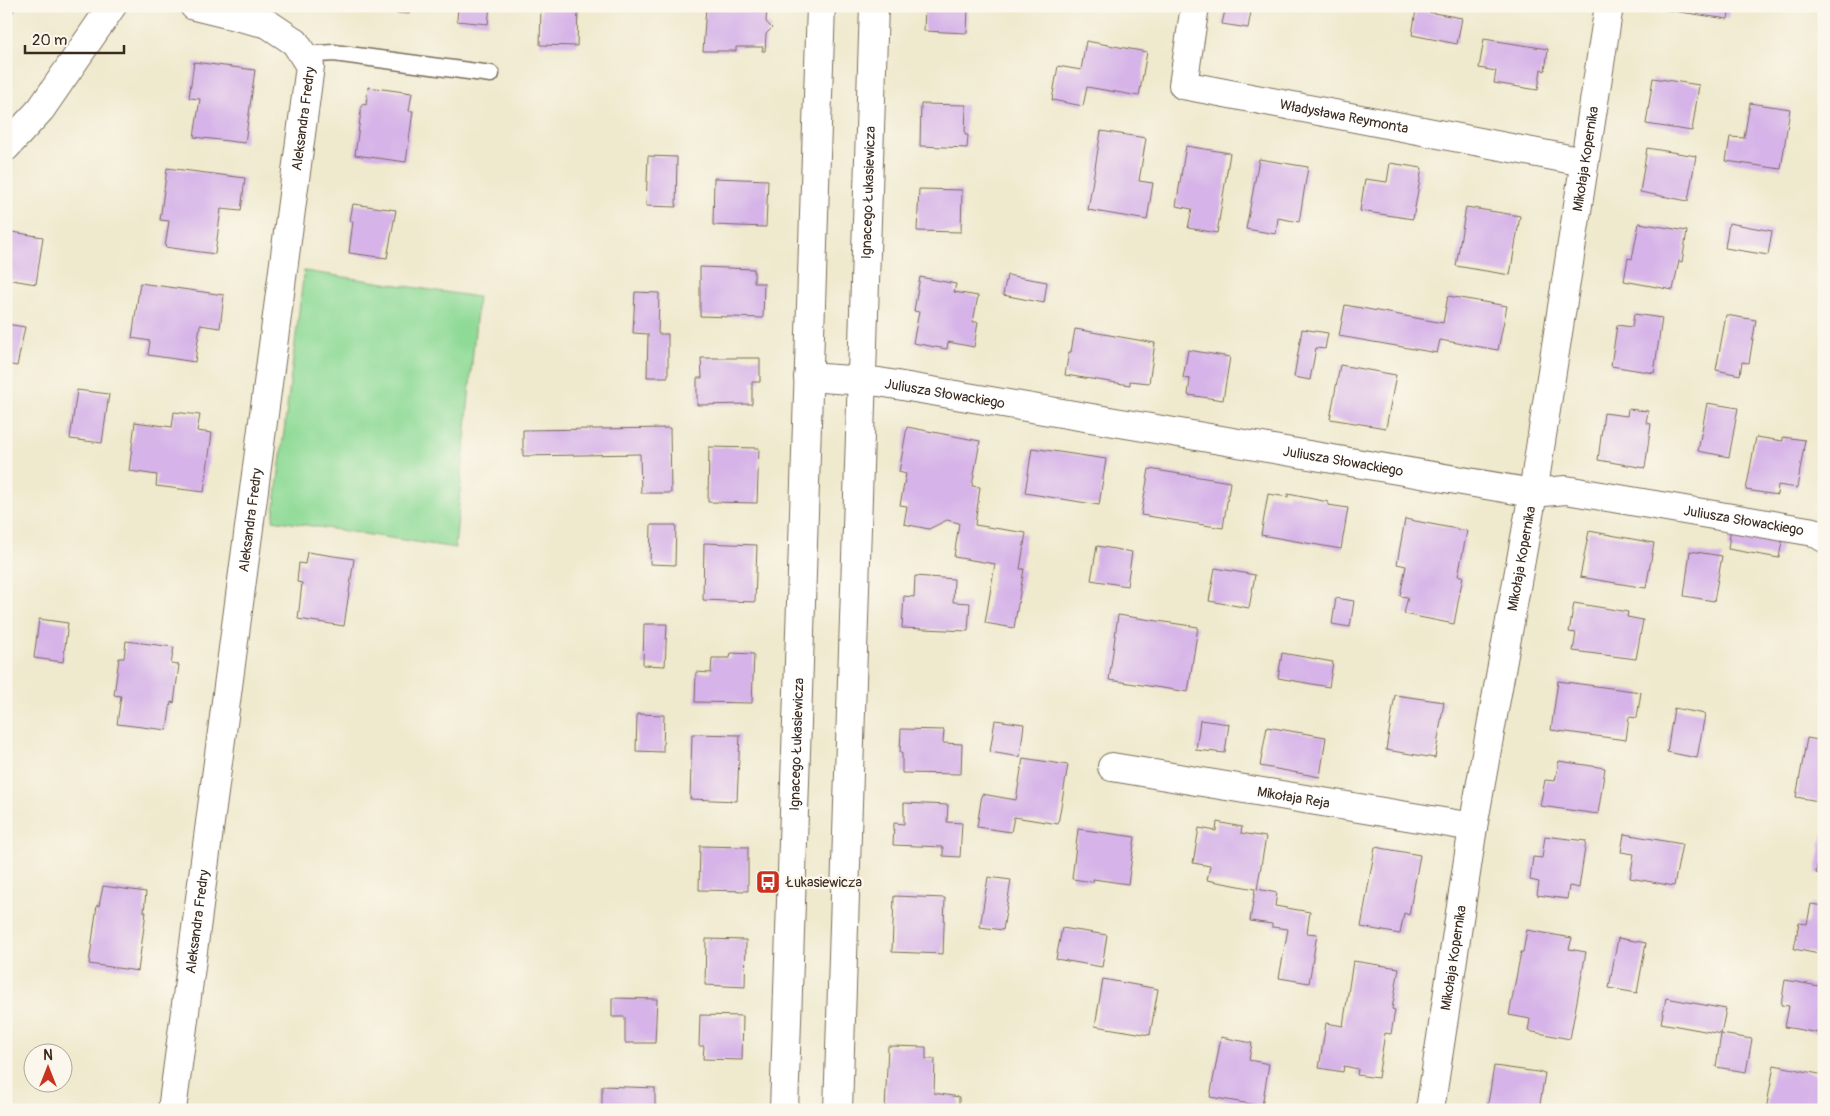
<svg xmlns="http://www.w3.org/2000/svg" width="1830" height="1116" font-family="Pangolin,sans-serif">
  <style>
    .green { fill: #8eda96; stroke: #64825a }
    .building { fill: #d6b3e8 }
    .lines { fill: none; stroke-linecap: round; stroke-linejoin: round }
    .lane-casing { stroke: #7a6d5b; stroke-width: 19 }
    .street-casing { stroke: #7a6d5b; stroke-width: 30 }
    .lane { stroke: #fff; stroke-width: 16 }
    .street { stroke: #fff; stroke-width: 28 }
    .rail-casing { stroke: #3b2a1e; stroke-width: 5.5 }
    .rail { stroke: #fbf7ec; stroke-width: 4; stroke-dasharray: 11; stroke-linecap: butt }
    .labels { text-anchor: middle; stroke-width: 5; stroke-linejoin: round; paint-order: stroke }
    .street-label { font-size: 14px; fill: #3b2a1e; stroke: #fbf7ec }
    .poi-label { font-size: 14px; fill: #3b2a1e; stroke: #fbf7ec; text-anchor: start }
  </style>
  <rect width="100%" height="100%" fill="#fbf7ec"/>
  <filter id="ink" filterUnits="userSpaceOnUse"><feTurbulence type="fractalNoise" baseFrequency=".02" numOctaves="2"/><feDisplacementMap in="SourceGraphic" scale="10" xChannelSelector="R" yChannelSelector="G"/><feConvolveMatrix kernelMatrix="1 2 1 2 8 2 1 2 1" color-interpolation-filters="sRGB"/></filter>
  <filter id="wash" filterUnits="userSpaceOnUse"><feTurbulence type="fractalNoise" baseFrequency=".0096" numOctaves="4" result="noise"/><feDisplacementMap in="SourceGraphic" scale="20" xChannelSelector="R" yChannelSelector="G"/><feGaussianBlur stdDeviation="1.12" result="paint"/><feColorMatrix in="noise" values="0 0 0 0 0 0 0 0 0 0 0 0 0 0 0 0 0 1.4 0 .05"/><feComposite in="paint" operator="in"/></filter>
  <g filter="url(#wash)">
    <rect width="100%" height="100%" fill="#efe9cd"/>
    <path class="green" d="M304,271l174,26 -23,251 -182,-28z"/>
    <g id="blocks">
      <path class="building" d="M378,6h32l-1,8 -32,-3z
        M458,6h32l-2,18 -31,-3z
        M541,6h37l-1,40 -37,-1z
        M706,6h61l-1,16 6,6 -6,6 -1,17h-3l1,-4h-27v4h-33z
        M925,6h43l-1,27 -43,-2z
        M1226,6h26l-4,22 -26,-4z
        M1666,6h64l-2,13 -62,-9z
        M1416,10l46,8 -5,26 -45,-9z
        M1484,39l64,10 -3,22 -4,-2 -3,21 -44,-7 2,-12 -17,-3z
        M1086,41l61,11 -8,44 -52,-9 -4,19 -31,-6 6,-34 23,4z
        M194,62l61,8 -10,73 -51,-6 6,-38 -11,-1z
        M1653,78l46,7 -7,46 -46,-7z
        M368,87l44,6 -3,18h4l-7,51 -51,-7 7,-51 4,1z
        M1750,103l40,6 -9,60 -55,-8 4,-24 14,1z
        M921,104l45,1 -1,30h3l-1,13 -47,-2z
        M1101,131l45,7 -7,43 14,2 -6,37 -59,-10z
        M1186,146l44,7 -13,80 -29,-5 4,-19 -16,-3z
        M1647,148l49,8 -8,45 -48,-9z
        M648,156l29,1 -1,50 -30,-1z
        M1259,159l49,8 -9,55 -21,-4 -2,16 -30,-5z
        M1390,163l32,5 -9,51 -53,-8 5,-32 22,3z
        M167,168l78,10 -4,33 -20,-2 -6,45 -50,-7 4,-26 -9,-1z
        M714,178l54,2 -2,47 -53,-2z
        M919,189l43,1 -1,42 -44,-1z
        M353,204l43,6 -9,48 -38,-5 4,-32h-3z
        M1466,207l54,9 -10,59 -54,-9z
        M1639,223l48,8 -5,31 -3,-1 -6,29 -49,-9 4,-23 4,1z
        M1729,223l43,8 -4,24 -43,-7z
        M6,231l37,6 -7,47 -30,-5z
        M700,267l54,2v14h10l-1,35 -63,-2z
        M1007,275l40,7 -3,21 -41,-8z
        M920,277l36,7 -2,8 24,4 -5,26h5l-4,25 -26,-5 -1,7 -34,-6 6,-31 -5,-1z
        M140,283l84,12 -4,33 -20,-3 -5,37 -47,-7 2,-14 -18,-3z
        M635,292l24,1 -1,41h10v43h-21l1,-43 -15,-1z
        M1448,296l59,10 -9,44 -58,-10 -3,13 -98,-17 6,-31 98,18z
        M1634,314l28,4 -8,55 -43,-7 6,-41 15,2z
        M1726,315l30,5 -7,43 -7,-1 -2,13 -24,-5z
        M6,324l19,3 -8,39 -11,-2z
        M1075,329l80,14 -6,40 -19,-2v4l-65,-10 4,-23h2z
        M1302,329l26,4 -3,16 -9,-1 -6,32 -16,-3z
        M1188,350l42,7 -7,43 -35,-5 2,-16 -7,-1z
        M701,358h59v24h-8v22l-55,1v-27h5z
        M1340,365l56,10 -10,53 -56,-9z
        M77,390l32,4 -7,49 -32,-4z
        M1707,403l31,5 -9,49 -31,-6z
        M1628,409l20,2 -2,12 5,1 -6,44 -47,-8 6,-47 23,3z
        M174,412l26,3 -3,16 15,2 -8,59 -48,-6 1,-11 -28,-4 6,-49 37,5z
        M907,427l73,14 -8,45 8,1 -5,38 51,8 -6,36h4l-10,59 -29,-5 10,-59 -41,-7 5,-34 -12,-3 -18,9 -25,-5 3,-18 -7,-1 6,-31 -7,-2z
        M670,428l1,65h-30l-1,-39 -117,2v-26z
        M1756,437l27,4v-4l22,3 -8,48 -19,-3 -1,10 -31,-5z
        M709,447l50,1 -2,55 -49,-1z
        M1032,448l74,11 -7,46 -74,-12z
        M1149,469l81,13 -7,46 -82,-13z
        M1268,494l20,3v-3l40,8v3l20,3 -7,41 -80,-14z
        M1405,519l62,12 -9,45h5l-9,48 -50,-10 4,-17 -8,-1 6,-30 -9,-2z
        M651,525h25l-1,40 -25,-1z
        M1731,527l52,9 -4,22 -51,-9z
        M1589,531l65,12 -8,45 -66,-11z
        M704,543l53,2 -2,57 -52,-2z
        M1097,546l35,6 -5,34 -36,-6z
        M1690,551l32,5 -8,45 -30,-5z
        M307,552l47,7 -10,67 -46,-7 4,-36 -5,-1 2,-19 6,1z
        M1215,568l40,7 -6,33 -40,-7z
        M915,576l39,3 -1,23 17,1 -2,28 -66,-3 2,-32 10,1z
        M1336,598l18,3 -4,26 -18,-3z
        M1574,603l54,9 -1,5 16,3 -7,39 -63,-8 3,-18 -7,-1z
        M1118,615l80,12 -10,65 -79,-12z
        M39,619l29,4 -5,39 -29,-4z
        M644,624h23l-2,42 -22,-1z
        M126,641l48,6 -3,17 8,1 -5,38 -3,-1 -4,28 -50,-6 4,-28 -7,-1 5,-37h5z
        M731,653l23,1 -2,49 -57,-1 1,-30 15,1 1,-15h18z
        M1282,653l51,9 -4,25 -51,-9z
        M1558,681l83,11 -4,26 -8,-1 -3,23 -75,-10z
        M1395,695l49,7 -9,56 -49,-8z
        M1674,708l31,6 -8,44 -30,-6z
        M637,714l27,1 -1,37 -27,-1z
        M995,720l29,4 -4,33 -30,-5z
        M1200,720l29,4 -4,29 -29,-3z
        M1267,727l59,10 -6,40 -60,-11z
        M901,729l43,1 -1,13 19,1 -1,30 -59,-1v-21h-2z
        M692,734l48,1 -3,66 -47,-2z
        M1807,738l17,3v61l-28,-5z
        M1023,758l45,7 -10,59 -44,-7 -3,15 -34,-5 5,-33 34,6z
        M1559,761l46,7 -7,46 -58,-8 5,-26 10,1z
        M904,803l44,2 -1,17 15,1 -2,34 -17,-1v-9l-50,-2 1,-22 10,1z
        M1217,822l25,5 -1,6 25,4 -9,52 20,4 -2,13 35,6 -3,21 10,1 -8,49 -30,-5 9,-49 -16,-2v-3l-22,-3 5,-32 -48,-9 3,-14 -17,-3 6,-35 17,3z
        M1078,829l57,8 -7,47 -35,-5v3l-21,-3z
        M1624,834l58,10 -8,42 -44,-8 4,-24 -13,-2z
        M1823,834h1v40l-8,-1z
        M1545,836l41,5 -7,47 -10,-2 -2,13 -30,-4 2,-13 -9,-2 3,-23 9,1z
        M700,846l48,1v44l-49,-1z
        M1375,847l45,8 -11,60 -5,-2 -4,21 -39,-7z
        M988,877l23,3 -8,50 -23,-3z
        M103,886l43,6 -2,20h2l-8,59 -49,-7 8,-59 2,1z
        M894,896l51,2 -2,56 -51,-2z
        M1811,904l13,2v49l-30,-6 5,-26 8,1z
        M1062,928l45,7 -5,32 -46,-8z
        M1527,930l45,8 -3,11 17,3 -16,87 -42,-8 2,-12 -21,-4 12,-63h2z
        M1618,938l28,5 -9,50 -28,-5z
        M706,939l40,1 -1,47 -40,-2z
        M1353,961l46,7 -7,41 3,1 -4,24 -6,-1 -7,45 -21,-3 1,-6 -14,-3 -1,6 -24,-4 7,-45 17,3z
        M1103,979l55,10 -8,46 -55,-9z
        M1785,980l39,7v47l-39,-7 4,-21 -8,-1z
        M612,998l45,1 -2,44h-30v-26h-13z
        M1666,998l60,11 -5,25 -60,-11z
        M700,1015l43,1 -1,44 -39,-1 1,-13h-5z
        M1721,1034l31,5 -6,33 -30,-5z
        M1221,1037l31,6 -3,17 20,4 -7,42 -52,-9z
        M888,1046l38,1v12h9l-1,34 25,4v13h-74z
        M1774,1065l50,10v35h-58z
        M1494,1066l51,7 -6,37h-52z
        M602,1086l53,2v22h-53z"/>
    </g>
  </g>
  <g filter="url(#ink)">
    <use href="#blocks" fill-opacity="0" stroke="#7a6d5b" stroke-width="1"/>
    <g class="lines">
      <defs>
        <path id="lane" d="M303,55l31,-2 157,21"/>
        <g id="street">
          <path id="s1" d="M1195,6l-12,79 401,77"/>
          <path d="M6,147l35,-38 71,-103"/>
          <path id="s2" d="M808,377l71,5 654,111 33,-3 248,42 10,6"/>
          <path id="s3" d="M1112,767l361,60"/>
          <path id="s4" d="M172,1110l138,-1044 -15,-24 -27,-18 -74,-18"/>
          <path id="s5" d="M784,1110l37,-1104"/>
          <path id="s6" d="M838,1110l36,-1104"/>
          <path id="s7" d="M1430,1110l43,-283 60,-334 76,-487"/>
        </g>
      </defs>
      <use href="#lane" class="lane-casing"/>
      <use href="#street" class="street-casing"/>
      <use href="#lane" class="lane"/>
      <use href="#street" class="street"/>
      <defs>
        <path id="rail" d="M6,17l8,-11"/>
      </defs>
      <use href="#rail" class="rail-casing"/>
      <use href="#rail" class="rail"/>
    </g>
  </g>
  <defs>
    <symbol id="bus-square" viewBox="-11 -11 22 22"><rect x="-9" y="-9" width="18" height="18" rx="4" fill="#c8321e" stroke="#fbf7ec"/><path d="M-5-6H5V4H4V6H2V4H-2V6H-4V4H-5ZM-3.5-4V0h7V-4ZM-3.5 1.2v1.5H-2V1.2ZM2 1.2v1.5H3.5V1.2Z" fill="#fff"/></symbol>
  </defs>
  <g fill-rule="evenodd">
    <use href="#bus-square" x="754" y="868" width="28" height="28"/>
  </g>
  <g class="labels">
    <g class="street-label">
      <text dy="5" stroke="none"><textPath href="#s1" startOffset="244">Władysława Reymonta</textPath></text>
      <text dy="5" stroke="none"><textPath href="#s4" startOffset="1000">Aleksandra Fredry</textPath></text>
      <text dy="5" stroke="none"><textPath href="#s7" startOffset="964">Mikołaja Kopernika</textPath></text>
      <text dy="5" stroke="none"><textPath href="#s6" startOffset="918">Ignacego Łukasiewicza</textPath></text>
      <text dy="5" stroke="none"><textPath href="#s2" startOffset="138">Juliusza Słowackiego</textPath></text>
      <text dy="5" stroke="none"><textPath href="#s2" startOffset="542">Juliusza Słowackiego</textPath></text>
      <text dy="5" stroke="none"><textPath href="#s4" startOffset="595">Aleksandra Fredry</textPath></text>
      <text dy="5" stroke="none"><textPath href="#s2" startOffset="948">Juliusza Słowackiego</textPath></text>
      <text dy="5" stroke="none"><textPath href="#s7" startOffset="559">Mikołaja Kopernika</textPath></text>
      <text dy="5" stroke="none"><textPath href="#s5" startOffset="366">Ignacego Łukasiewicza</textPath></text>
      <text dy="5" stroke="none"><textPath href="#s3" startOffset="184">Mikołaja Reja</textPath></text>
      <text dy="5" stroke="none"><textPath href="#s4" startOffset="190">Aleksandra Fredry</textPath></text>
      <text dy="5" stroke="none"><textPath href="#s7" startOffset="154">Mikołaja Kopernika</textPath></text>
    </g>
    <g class="poi-label">
      <text x="786" y="887">Łukasiewicza</text>
    </g>
  </g>
  <rect width="1830" height="1116" fill="none" stroke="#fbf7ec" stroke-width="25"/>
  <g transform="translate(48 1068)"><circle r="24" fill="#fbf7ec" stroke="#aea59a"/>
  <path d="M0-4L9 19L0 12L-9 19Z" fill="#c8321e"/>
  <text y="-8" font-size="14" font-weight="bold" text-anchor="middle" fill="#3b2a1e">N</text>
  </g>
  <path d="M25 45v8h99v-8" fill="none" stroke="#3b2a1e" stroke-width="2.5"/>
  <text x="32" y="45" font-size="15" fill="#3b2a1e" stroke="#fbf7ec" stroke-width="4" paint-order="stroke">20 m</text>
</svg>
